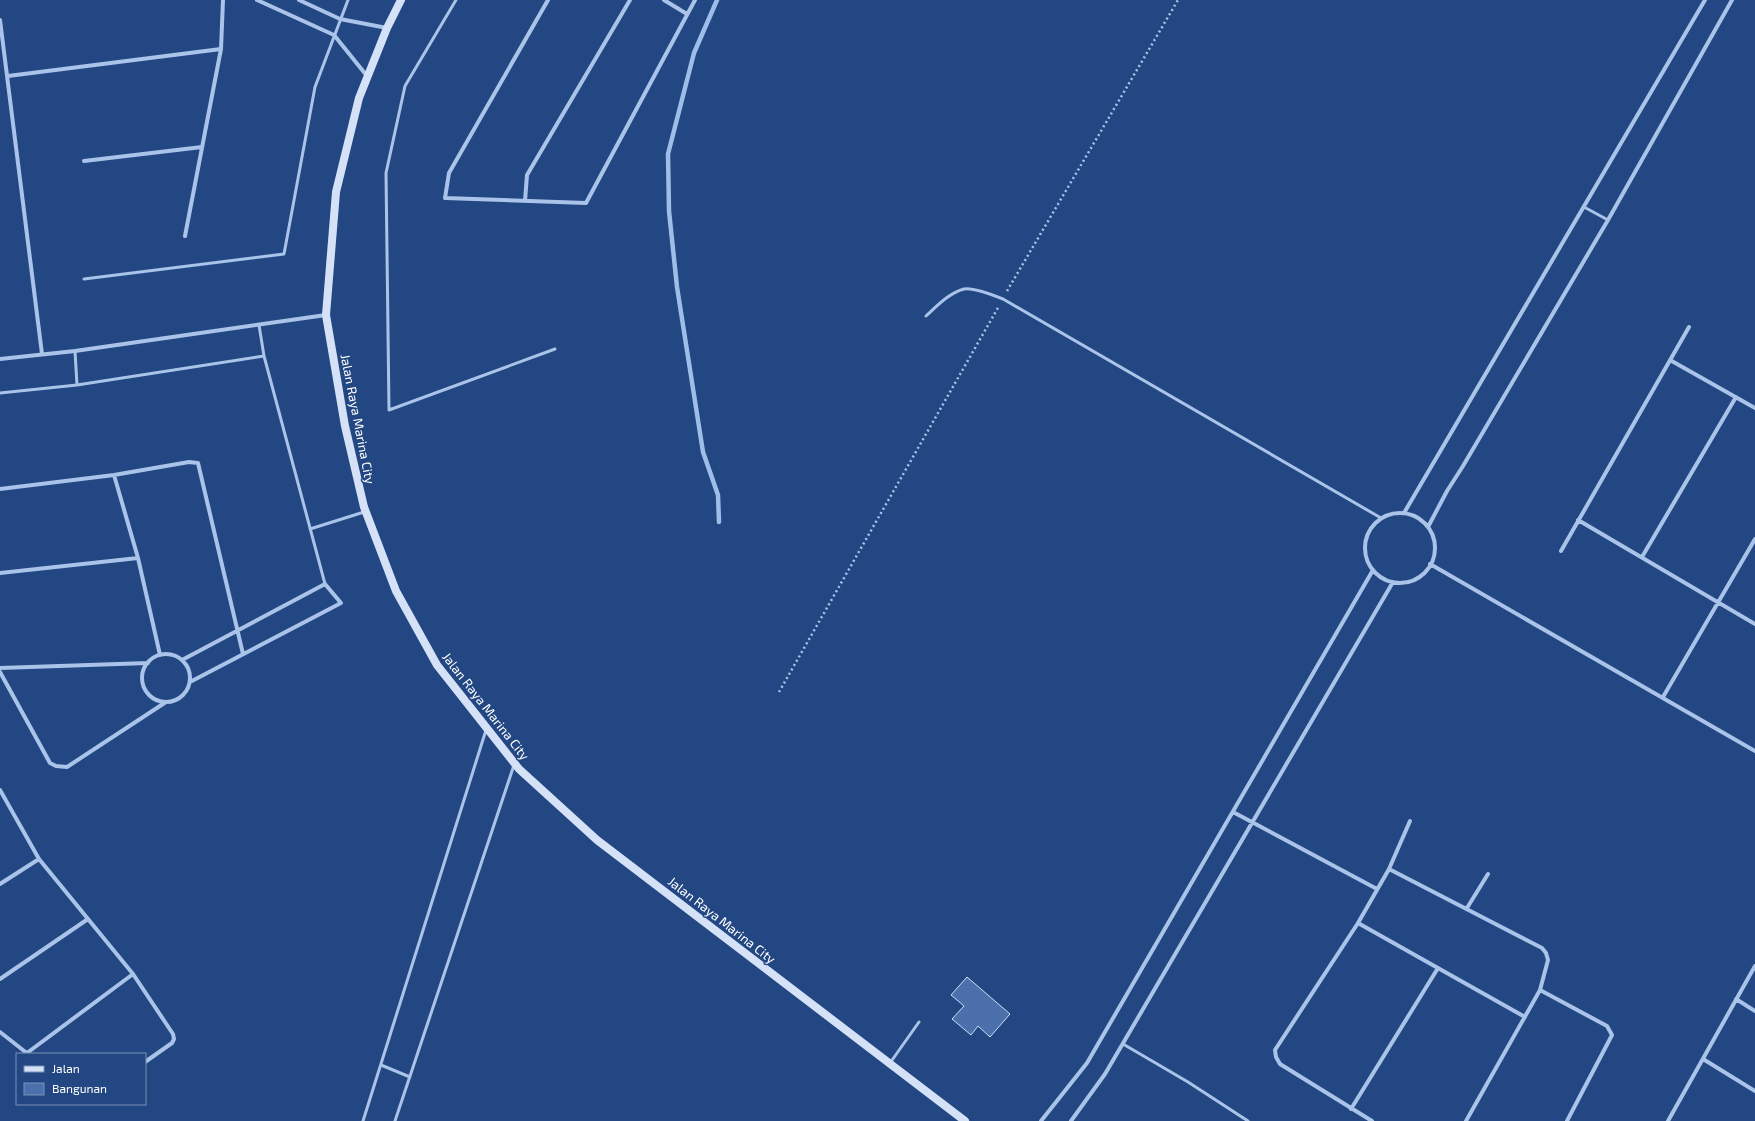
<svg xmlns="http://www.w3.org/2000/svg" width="1755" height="1121" font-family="'Exo 2',sans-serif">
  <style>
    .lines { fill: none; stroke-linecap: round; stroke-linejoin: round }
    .stream { stroke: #9ebde9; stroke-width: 4.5 }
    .building { fill: #4b70ab; stroke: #cedef6 }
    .path { stroke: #aac3e8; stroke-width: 2.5; stroke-dasharray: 2 3; stroke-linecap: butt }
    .service { stroke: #aac3e8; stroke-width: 3 }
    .minor { stroke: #aac3e8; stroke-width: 4 }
    .secondary { stroke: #d5e1f7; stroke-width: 8 }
    .labels { text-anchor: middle; stroke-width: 3; stroke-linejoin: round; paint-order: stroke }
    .street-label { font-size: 13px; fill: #fff; stroke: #224783 }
  </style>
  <rect width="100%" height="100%" fill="#224783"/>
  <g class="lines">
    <path class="stream" d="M717,0l-23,53 -26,101 1,57 8,76 26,165 15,43 1,27"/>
  </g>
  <path class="building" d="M967,977l43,37 -20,23 -12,-11 -7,9 -19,-16 12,-13 -13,-11z"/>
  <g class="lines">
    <path class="path" d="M1007,291l171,-291
      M779,692l220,-386"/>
    <path class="service" d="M456,0l-51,86 -19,87 3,237 166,-61
      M1584,207l24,13
      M84,279l200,-25 31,-167 33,-87
      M926,316c11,-10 23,-23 38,-27 9,-2 29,6 39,10l378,219
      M259,325l5,31
      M75,351l2,34
      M0,393l77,-8 187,-29 61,228
      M310,529l54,-17
      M1123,1044l65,38 60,39
      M890,1063l29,-41
      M381,1065l29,12
      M363,1121l123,-391
      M395,1121l119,-356"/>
    <path class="minor" d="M257,0l77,35 33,41
      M299,0l41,19 47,9
      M548,0l-99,173 -4,25 141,5 109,-203
      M664,0l23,14
      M0,20l42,334
      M8,76l213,-27
      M84,161l118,-14
      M525,201l2,-26 103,-175
      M185,236l36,-187 2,-49
      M0,359l75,-8 251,-36
      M1670,360l85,48
      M114,475l24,83 22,97
      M0,489l114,-14 75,-13 9,1 45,191
      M1404,513l301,-513
      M1365 548a35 35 0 1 1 70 0a35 35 0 1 1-70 0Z
      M1578,520l177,104
      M1428,527l19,-36 16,-25 145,-246 124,-220
      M1561,551l128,-224
      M1642,557l94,-160
      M1430,564l325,187
      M0,573l138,-15
      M142 678a24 24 0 1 1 48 0a24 24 0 1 1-48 0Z
      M182,660l143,-76 16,19 -151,79
      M0,668l148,-5
      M0,672l50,91 6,3 11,1 99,-65
      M1663,697l92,-158
      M0,790l39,69 94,115 40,60 1,5 -2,4 -27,19
      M1233,812l144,77
      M1389,869l21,-48
      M0,884l39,-25
      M1467,908l21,-34
      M1358,923l-83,127 1,7 4,7 92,57
      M0,979l88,-60
      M1540,990l67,36 5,9 -45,86
      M1736,999l19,12
      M0,1032l28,22
      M27,1053l106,-79
      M1703,1059l52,32
      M1351,1109l87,-141
      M1041,1121l46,-58 286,-493
      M1071,1121l34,-47 288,-492
      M1466,1121l74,-131 8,-30 -2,-7 -4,-5 -153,-79 -31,54 167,94
      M1668,1121l87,-155"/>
    <path class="secondary" d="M401,0l-14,28 -28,70 -23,94 -10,123 19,111 19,81 32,84 41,74 82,104 78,71 368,281"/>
  </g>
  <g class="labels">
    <g class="street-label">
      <text transform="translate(358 419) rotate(79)" y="5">Jalan Raya Marina City</text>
      <text transform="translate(486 706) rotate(52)" y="5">Jalan Raya Marina City</text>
      <text transform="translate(722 920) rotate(38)" y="5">Jalan Raya Marina City</text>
    </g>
  </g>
  <rect x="16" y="1053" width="130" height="52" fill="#224783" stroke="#7a91b5"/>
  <rect x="24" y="1066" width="20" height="6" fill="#d5e1f7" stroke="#7a91b5"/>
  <text x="52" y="1073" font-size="12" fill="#ffffff">Jalan</text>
  <rect x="24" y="1083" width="20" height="12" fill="#4b70ab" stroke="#7a91b5"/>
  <text x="52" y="1093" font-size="12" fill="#ffffff">Bangunan</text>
</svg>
